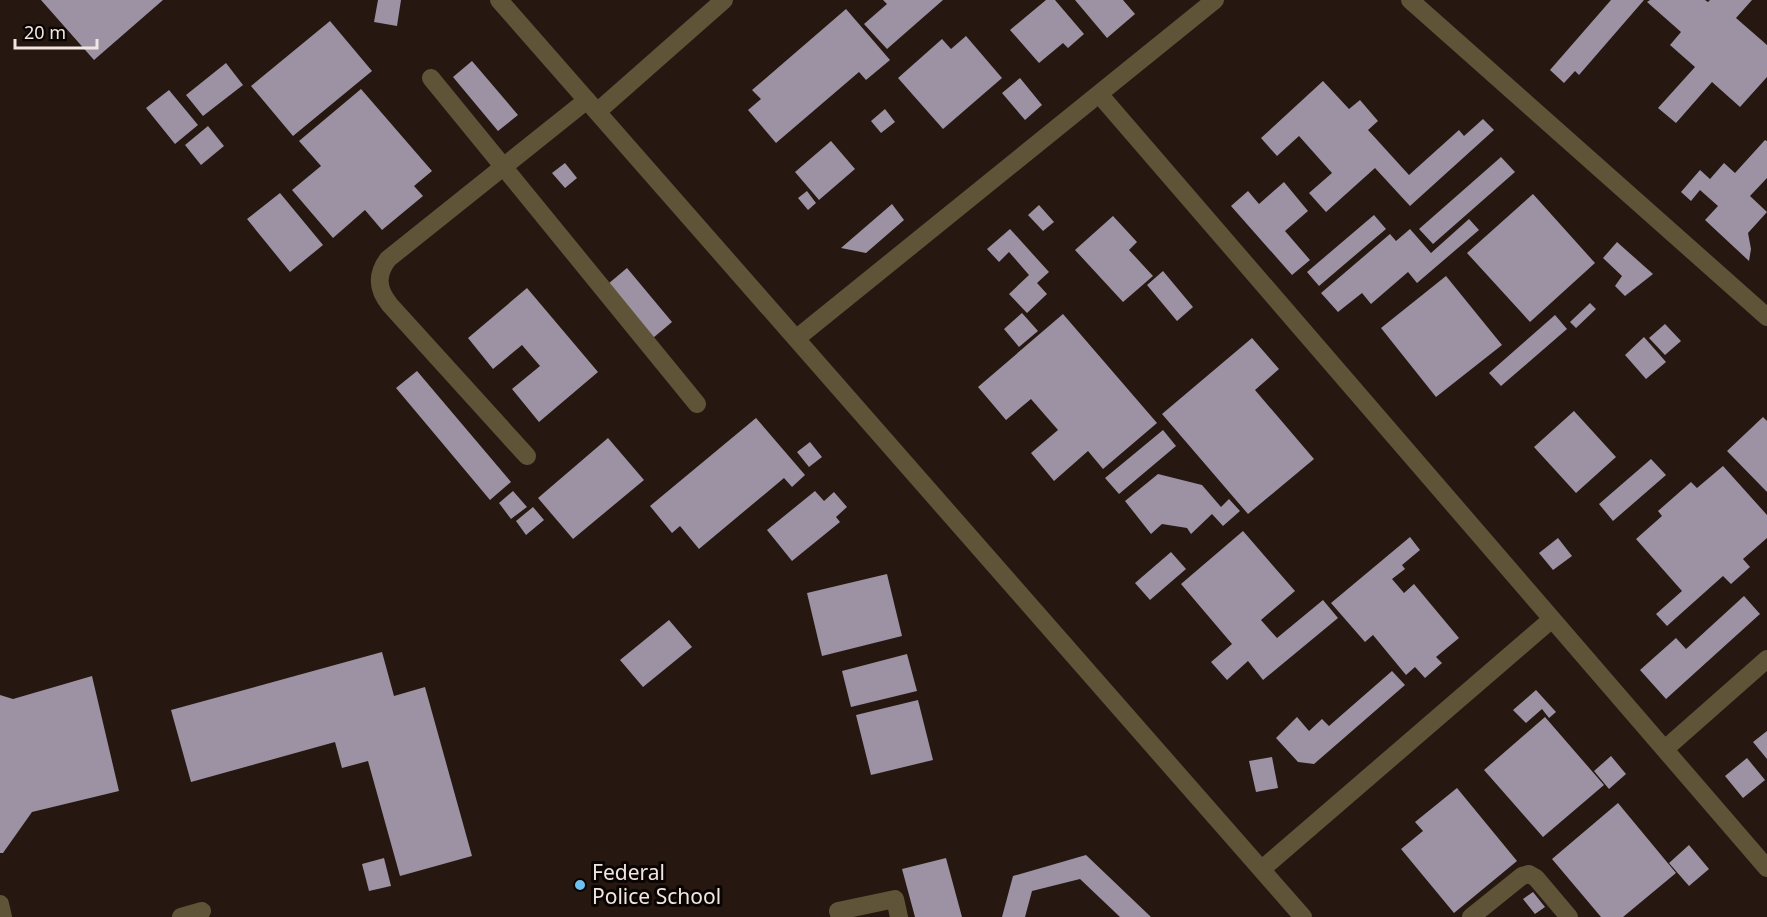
<svg xmlns="http://www.w3.org/2000/svg" width="1767" height="917" font-family="'Noto Sans',sans-serif">
  <style>
    .building { fill: #9c92a3 }
    .lines { fill: none; stroke-linecap: round; stroke-linejoin: round }
    .minor { stroke: #5f5437; stroke-width: 18 }
    .poi-dot { fill: #6dc2f3; stroke: #0a0503; stroke-width: 2 }
    .labels { text-anchor: middle; stroke-width: 6; stroke-linejoin: round; paint-order: stroke }
    .poi-label { font-size: 21px; fill: #f2e6e2; stroke: #0a0503; text-anchor: start }
  </style>
  <rect width="100%" height="100%" fill="#261711"/>
  <path class="building" d="M41,0h122l-69,60z
    M378,0h23l-4,26 -23,-4z
    M883,0h60l-56,49 -23,-25 23,-20z
    M1046,0h9l29,34 -16,14 -5,-5 -24,20 -29,-33z
    M1075,0h48l12,14 -28,24z
    M1611,0h33l-65,75 -4,-4 -11,12 -14,-13z
    M1650,0h55l3,2 2,-2h42l-16,18 31,27v32l-27,30 -28,-25 -36,41 -18,-15 37,-41 -25,-22 11,-13 -34,-30z
    M846,9l44,51 -24,20 -7,-8 -83,71 -28,-33 13,-11 -9,-9z
    M330,21l42,50 -79,65 -42,-50z
    M966,36l36,42 -59,51 -45,-51 44,-39 9,10z
    M472,61l46,54 -20,16 -45,-54z
    M226,63l17,22 -40,31 -17,-21z
    M1020,78l22,27 -17,15 -23,-27z
    M1323,81l26,28 11,-9 18,21 -10,9 41,45 50,-45 5,6 19,-17 11,11 -84,76 -35,-38 -49,44 -17,-19 23,-20 -33,-37 -22,20 -16,-18z
    M361,89l71,82 -18,15 9,10 -41,34 -17,-20 -32,28 -41,-48 29,-24 -22,-25z
    M169,90l29,35 -23,19 -29,-36z
    M885,109l10,13 -14,11 -10,-12z
    M208,126l16,20 -23,19 -16,-20z
    M1765,140l2,1v37l-17,18 17,16 -19,21 3,16 -2,12 -44,-41 13,-14 -18,-16 -9,11 -10,-9 19,-22 10,9 14,-16 11,10z
    M831,141l24,28 -36,31 -24,-28z
    M1501,157l14,15 -82,72 -14,-15z
    M565,163l12,15 -12,10 -13,-15z
    M1284,182l24,29 -23,20 25,29 -18,15 -61,-69 17,-15 11,13z
    M807,191l9,12 -8,7 -10,-12z
    M280,193l43,52 -33,27 -43,-53z
    M1533,194l62,69 -65,59 -63,-69z
    M892,204l12,16 -38,33 -25,-5z
    M1039,205l15,17 -11,9 -15,-16z
    M1374,215l12,14 -67,57 -12,-14z
    M1113,216l24,26 -8,8 24,26 -30,26 -48,-52z
    M1469,219l10,11 -62,53 -9,-11 -37,32 -9,-11 -24,19 -17,-19 69,-59 6,7 14,-12 21,24z
    M1010,229l39,43 -12,11 10,11 -20,19 -18,-19 20,-19 -20,-23 -10,10 -12,-13z
    M1617,242l36,32 -28,22 -10,-10 7,-10 -19,-18z
    M627,268l45,54 -19,16 -45,-54z
    M1163,271l30,36 -16,14 -30,-36z
    M1446,276l56,69 -66,52 -55,-69z
    M527,288l71,84 -59,50 -27,-33 28,-23 -18,-21 -29,24 -25,-31z
    M1590,303l6,6 -20,19 -6,-6z
    M1022,313l16,18 -19,16 -15,-18z
    M1063,314l94,109 -54,46 -15,-18 -34,30 -23,-28 27,-23 -27,-31 -25,21 -28,-33z
    M1555,315l12,14 -66,57 -12,-13z
    M1665,324l16,17 -16,14 -16,-17z
    M1644,337l22,25 -20,17 -21,-24z
    M1252,338l27,31 -24,21 59,69 -66,55 -86,-100z
    M417,371l94,111 -21,18 -94,-112z
    M1574,411l42,46 -40,36 -42,-46z
    M1763,417l4,4v71l-40,-41z
    M756,418l49,57 -13,12 -8,-9 -85,71 -19,-23 -8,7 -22,-27z
    M1163,430l13,16 -57,48 -14,-16z
    M608,438l36,42 -71,59 -35,-41z
    M810,442l12,15 -13,10 -12,-15z
    M1651,459l15,16 -53,46 -14,-17z
    M1723,466l44,49v23l-24,21 7,8 -19,17 -8,-8 -56,50 -11,-12 26,-23 -46,-52 26,-23 -4,-5 33,-29 6,6z
    M1158,474l44,11 19,22 8,-8 11,12 -17,15 -11,-12 -21,20 -4,-6 -25,-4 -11,10 -26,-33z
    M513,491l14,16 -16,12 -12,-16z
    M815,491l9,10 10,-9 13,15 -11,10 4,5 -48,39 -25,-31z
    M533,507l11,13 -18,15 -10,-14z
    M1243,531l52,60 -34,29 16,18 46,-38 15,18 -75,62 -15,-19 -21,19 -16,-18 21,-18 -51,-60z
    M1410,537l10,13 -18,15 3,4 -13,10 12,14 10,-9 45,54 -23,19 6,6 -17,15 -10,-11 -9,8 -33,-40 -8,7 -34,-39z
    M1558,538l14,18 -19,14 -14,-17z
    M1171,552l15,17 -36,31 -15,-17z
    M887,574l15,62 -80,20 -15,-63z
    M1744,596l16,18 -94,85 -26,-29 36,-32 10,11z
    M669,620l23,27 -49,40 -23,-27z
    M382,652l12,44 31,-9 47,169 -72,20 -32,-115 -26,7 -7,-26 -144,40 -20,-72z
    M907,654l10,37 -66,16 -9,-36z
    M1392,671l13,14 -91,79 -16,-2 -22,-24 21,-21 12,14 13,-12 7,7z
    M92,676l27,115 -87,21 -29,41h-3v-158l13,4z
    M1536,690l20,22 -7,6 -7,-9 -16,14 -13,-13z
    M918,700l15,60 -62,15 -15,-60z
    M1545,717l59,68 -61,52 -59,-67z
    M1767,731v28l-14,-17z
    M1611,756l15,18 -17,15 -15,-18z
    M1272,757l6,31 -22,4 -7,-31z
    M1747,758l18,22 -22,18 -18,-22z
    M1457,788l60,73 -63,52 -53,-64 22,-18 -8,-9z
    M1618,803l58,70 -53,44h-22l-49,-58z
    M1689,845l20,24 -20,17 -20,-23z
    M1086,855l65,62h-31l-40,-38 -48,12 -7,26h-23l11,-41z
    M384,858l7,28 -22,5 -7,-27z
    M946,858l16,59h-47l-13,-48z
    M1533,892l12,15 -10,7 -12,-15z"/>
  <g class="lines">
    <path class="minor" d="M499,0l804,917
      M1410,0l357,317
      M431,78l266,326
      M1099,94l668,774
      M597,112l127,-112
      M797,338l418,-338
      M527,456l-137,-151c-13,-16 -14,-30 -2,-46l199,-159
      M1665,749l102,-90
      M1262,869l290,-250
      M0,904l3,13
      M181,917l21,-6
      M840,917l-2,-6 57,-12 4,18
      M1471,917l51,-41 7,-2 7,4 33,39"/>
  </g>
  <circle class="poi-dot" cx="580" cy="885" r="6"/>
  <g class="labels">
    <g class="poi-label">
      <text x="592" y="880">Federal<tspan x="592" dy="24">Police School</tspan></text>
    </g>
  </g>
  <path d="M15 39v9h82v-9" fill="none" stroke="#f2e6e2" stroke-width="3"/>
  <text x="24" y="39" font-size="18" fill="#f2e6e2" stroke="#0a0503" stroke-width="4.5" paint-order="stroke">20 m</text>
</svg>
